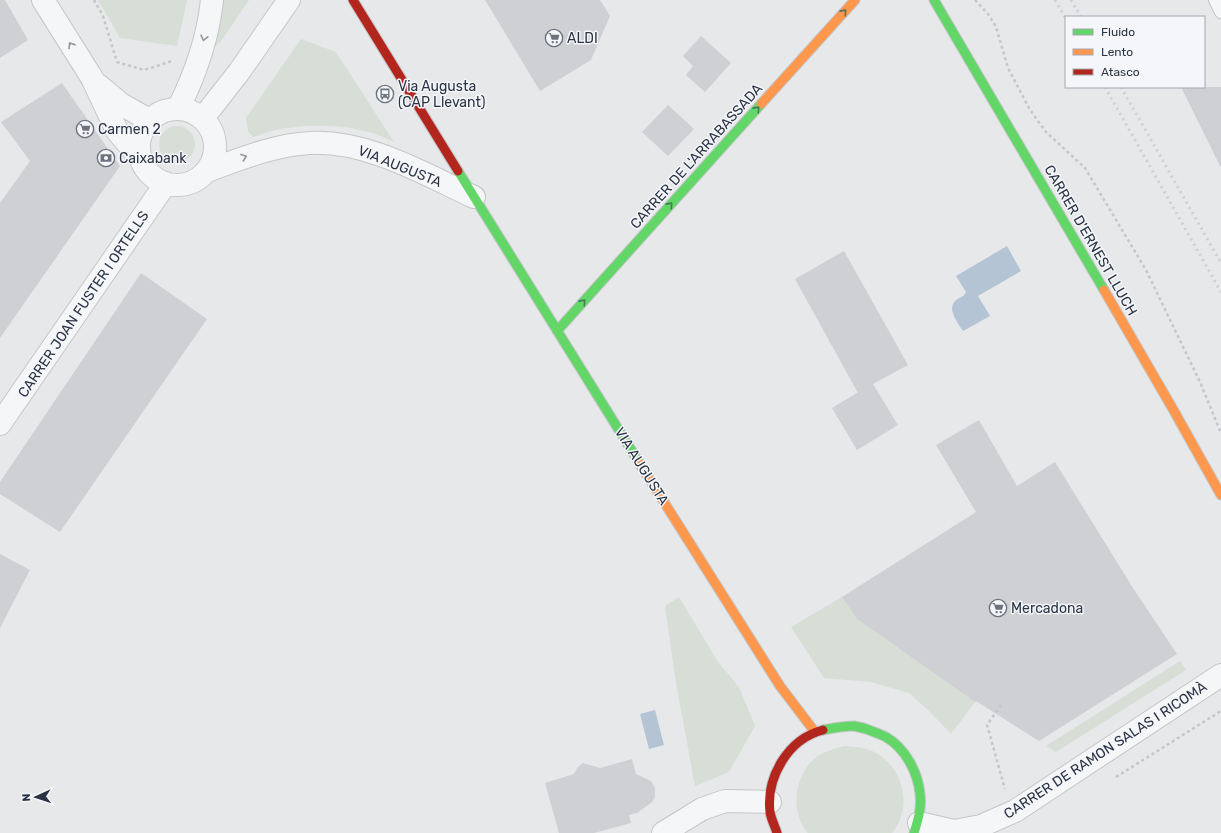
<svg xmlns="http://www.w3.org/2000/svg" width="1221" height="833" font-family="Rubik,sans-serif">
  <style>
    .green { fill: #d6ded6 }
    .water { fill: #b4c4d5 }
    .building { fill: #ced0d3 }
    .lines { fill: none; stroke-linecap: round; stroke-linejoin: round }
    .lane-casing { stroke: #c4c6c8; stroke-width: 14 }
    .street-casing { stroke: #c4c6c8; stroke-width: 24 }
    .fast-casing { stroke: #c4c6c8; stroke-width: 11 }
    .slow-casing { stroke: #c4c6c8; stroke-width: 11 }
    .jam-casing { stroke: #c4c6c8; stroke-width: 11 }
    .path { stroke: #c5c6ca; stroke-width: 2.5; stroke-dasharray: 3 3; stroke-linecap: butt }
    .lane { stroke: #f5f6f7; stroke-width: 12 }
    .street { stroke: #f5f6f7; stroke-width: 22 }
    .fast { stroke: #63d668; stroke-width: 9 }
    .slow { stroke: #ff974d; stroke-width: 9 }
    .jam { stroke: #b3261e; stroke-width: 9 }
    .rail { stroke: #cecfd2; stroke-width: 3; stroke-dasharray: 2 4; stroke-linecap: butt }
    .oneway { stroke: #447d55 }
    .oneway2 { stroke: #90959e }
    .labels { text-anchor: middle; stroke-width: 3; stroke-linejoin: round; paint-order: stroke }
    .poi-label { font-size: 14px; fill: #2b3445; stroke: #f4f6f9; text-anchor: start }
    .street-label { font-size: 14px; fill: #2b3445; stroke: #f4f6f9 }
  </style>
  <rect width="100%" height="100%" fill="#e6e8ea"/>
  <path class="green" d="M98,0h89l-10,46 -57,-8z
    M222,0h27l-27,40 -9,9z
    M301,39l35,13 58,90c-11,-5 -22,-10 -34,-12 -25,-6 -59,-5 -84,0 -8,1 -16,5 -23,7l-5,-6 -2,-13z
    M159 144a18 18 0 1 1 36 0a18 18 0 1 1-36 0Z
    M679,597l39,65 21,25 16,39 -26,46 -34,14 -19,-103 -11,-77z
    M842,597l15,22 118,83 -24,32 -21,-22 -21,-19 -38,-11 -47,-4 -33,-51z
    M1180,661l6,9 -130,82 -10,-6z
    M844,746c11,1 22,1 32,7 28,16 37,55 16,80h-84c-18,-20 -14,-55 5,-73 9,-8 20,-11 31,-14z"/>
  <path class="water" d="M1007,246l14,25 -43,25 12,20 -27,15c-5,-8 -17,-22 -7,-31 4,-3 8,-3 10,-8l-10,-16z
    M655,710l9,35 -15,4 -9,-35z"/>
  <path class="building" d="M0,0h5l23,40 -28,18z
    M485,0h115l10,16 -19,44 -51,31z
    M701,36l30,27 -26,29 -19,-17 7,-9 -10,-10z
    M62,83l58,83 -120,172v-135l30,-42 -29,-39z
    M1181,87h40v81z
    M668,105l26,24 -26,27 -26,-24z
    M844,251l64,114 -35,19 25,41 -41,25 -25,-42 28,-17 -2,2 -63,-114z
    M141,273l66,46 -147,213 -60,-38v-12z
    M979,420l38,66 38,-24 78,126 44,66 -138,87 -63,-40 -1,1 -118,-83 -15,-22 134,-85 -40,-67z
    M0,554l30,16 -30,58z
    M632,759l4,15 15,7 4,7v9l-3,5 -15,11 -8,2 2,8 -37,10h-35l-14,-50 29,-9 3,-6 6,-5 17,5z"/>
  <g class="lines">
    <defs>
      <path id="lane" d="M1215,0l6,12"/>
      <path id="street" d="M43,0l49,78 25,53 24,28
        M98,85l23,19 28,16
        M139 147a38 38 0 1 1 76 0a38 38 0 1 1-76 0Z
        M178,109c17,-34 30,-71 34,-109
        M203,118l36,-46 50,-72
        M207,171c33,-12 67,-26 103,-28 57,-3 114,31 164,54
        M0,424l166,-241
        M919,823l35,8 27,-5 34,-15 206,-136
        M663,833l39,-24 23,-8 45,1"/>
      <path id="fast" d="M934,0l170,290
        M458,171l182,293
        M557,331l204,-227
        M823,730c10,-2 20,-4 31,-4 5,1 10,2 15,4 5,2 11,4 17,7 19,11 32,35 34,57 2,13 -2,26 -6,39"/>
      <path id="slow" d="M761,104l94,-104
        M1104,290l70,121 47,84
        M640,464l140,222 35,46"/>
      <path id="jam" d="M353,0l105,171
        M777,833c-2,-7 -6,-14 -7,-21 -4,-35 18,-73 53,-82"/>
    </defs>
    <use href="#lane" class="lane-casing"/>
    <use href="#street" class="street-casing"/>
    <use href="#fast" class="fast-casing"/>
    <use href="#slow" class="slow-casing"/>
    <use href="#jam" class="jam-casing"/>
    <path class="path" d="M94,0l9,16 14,46 27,8 28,-9
      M975,0l14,15 7,12 12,41 21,40 16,23 40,37 61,102 54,112 21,51
      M1001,705l-14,20 18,64
      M1116,777l105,-66"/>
    <use href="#lane" class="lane"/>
    <use href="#street" class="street"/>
    <use href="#fast" class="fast"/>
    <use href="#slow" class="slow"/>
    <use href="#jam" class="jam"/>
    <path class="rail" d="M1055,0l11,19
      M1071,0l10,17
      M1105,87l116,205
      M1121,87l100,176"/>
  </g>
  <defs><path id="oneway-chevron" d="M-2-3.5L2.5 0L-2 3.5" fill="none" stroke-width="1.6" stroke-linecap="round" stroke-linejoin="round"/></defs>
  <g class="oneway">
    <use href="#oneway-chevron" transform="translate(844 12) rotate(-48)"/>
    <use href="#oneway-chevron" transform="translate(757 109) rotate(-48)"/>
    <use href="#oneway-chevron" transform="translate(670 205) rotate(-48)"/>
    <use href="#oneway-chevron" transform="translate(583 302) rotate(-48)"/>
  </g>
  <g class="oneway2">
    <use href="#oneway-chevron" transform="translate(204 38) rotate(103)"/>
    <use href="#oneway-chevron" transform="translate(71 45) rotate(-122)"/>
    <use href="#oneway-chevron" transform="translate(244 157) rotate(-20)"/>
  </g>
  <defs>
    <symbol id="supermarket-ring" viewBox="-11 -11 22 22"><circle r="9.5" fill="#f4f6f9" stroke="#6c737f" stroke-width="1.5"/><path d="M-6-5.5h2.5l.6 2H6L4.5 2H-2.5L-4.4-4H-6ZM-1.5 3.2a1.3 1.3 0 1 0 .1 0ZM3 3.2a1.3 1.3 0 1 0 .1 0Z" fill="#6c737f"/></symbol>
    <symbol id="bus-ring" viewBox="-11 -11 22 22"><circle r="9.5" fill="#f4f6f9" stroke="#6c737f" stroke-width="1.5"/><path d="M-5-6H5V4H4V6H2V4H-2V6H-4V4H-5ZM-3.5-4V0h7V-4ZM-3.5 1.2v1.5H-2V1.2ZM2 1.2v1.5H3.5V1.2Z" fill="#6c737f"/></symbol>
    <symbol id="bank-ring" viewBox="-11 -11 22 22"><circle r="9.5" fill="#f4f6f9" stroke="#6c737f" stroke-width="1.5"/><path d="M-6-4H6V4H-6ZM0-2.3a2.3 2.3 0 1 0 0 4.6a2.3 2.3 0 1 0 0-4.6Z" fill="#6c737f"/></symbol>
  </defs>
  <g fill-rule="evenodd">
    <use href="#supermarket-ring" x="544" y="28" width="20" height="20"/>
    <use href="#bus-ring" x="375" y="84" width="20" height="20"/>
    <use href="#supermarket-ring" x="75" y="119" width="20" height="20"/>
    <use href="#bank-ring" x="96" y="148" width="20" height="20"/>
    <use href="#supermarket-ring" x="988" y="598" width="20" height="20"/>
  </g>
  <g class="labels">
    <g class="poi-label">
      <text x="567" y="43">ALDI</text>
      <text x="398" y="91">Via Augusta<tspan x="398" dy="16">(CAP Llevant)</tspan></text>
      <text x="98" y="134">Carmen 2</text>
      <text x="119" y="163">Caixabank</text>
      <text x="1011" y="613">Mercadona</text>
    </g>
    <g class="street-label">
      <text transform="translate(696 156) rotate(-48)" y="5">CARRER DE L'ARRABASSADA</text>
      <text transform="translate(400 166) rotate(22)" y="5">VIA AUGUSTA</text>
      <text transform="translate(1091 240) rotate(60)" y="5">CARRER D'ERNEST LLUCH</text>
      <text transform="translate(83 304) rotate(-56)" y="5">CARRER JOAN FUSTER I ORTELLS</text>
      <text transform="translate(642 466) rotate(58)" y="5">VIA AUGUSTA</text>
      <text transform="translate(1105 750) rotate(-33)" y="5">CARRER DE RAMON SALAS I RICOMÀ</text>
    </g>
  </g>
  <rect x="1065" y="16" width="140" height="72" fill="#f4f6f9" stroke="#a4a8b1"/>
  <rect x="1073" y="29" width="20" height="6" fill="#63d668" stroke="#a4a8b1"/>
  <text x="1101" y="36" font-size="12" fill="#2b3445">Fluido</text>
  <rect x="1073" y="49" width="20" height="6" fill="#ff974d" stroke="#a4a8b1"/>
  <text x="1101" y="56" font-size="12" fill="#2b3445">Lento</text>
  <rect x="1073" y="69" width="20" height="6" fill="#b3261e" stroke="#a4a8b1"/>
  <text x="1101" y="76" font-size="12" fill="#2b3445">Atasco</text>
  <g transform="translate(36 797) rotate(267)" stroke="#f4f6f9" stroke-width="3" paint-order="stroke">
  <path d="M0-3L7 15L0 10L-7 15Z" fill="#2b3445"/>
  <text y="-6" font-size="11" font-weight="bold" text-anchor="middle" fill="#2b3445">N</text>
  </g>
</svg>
